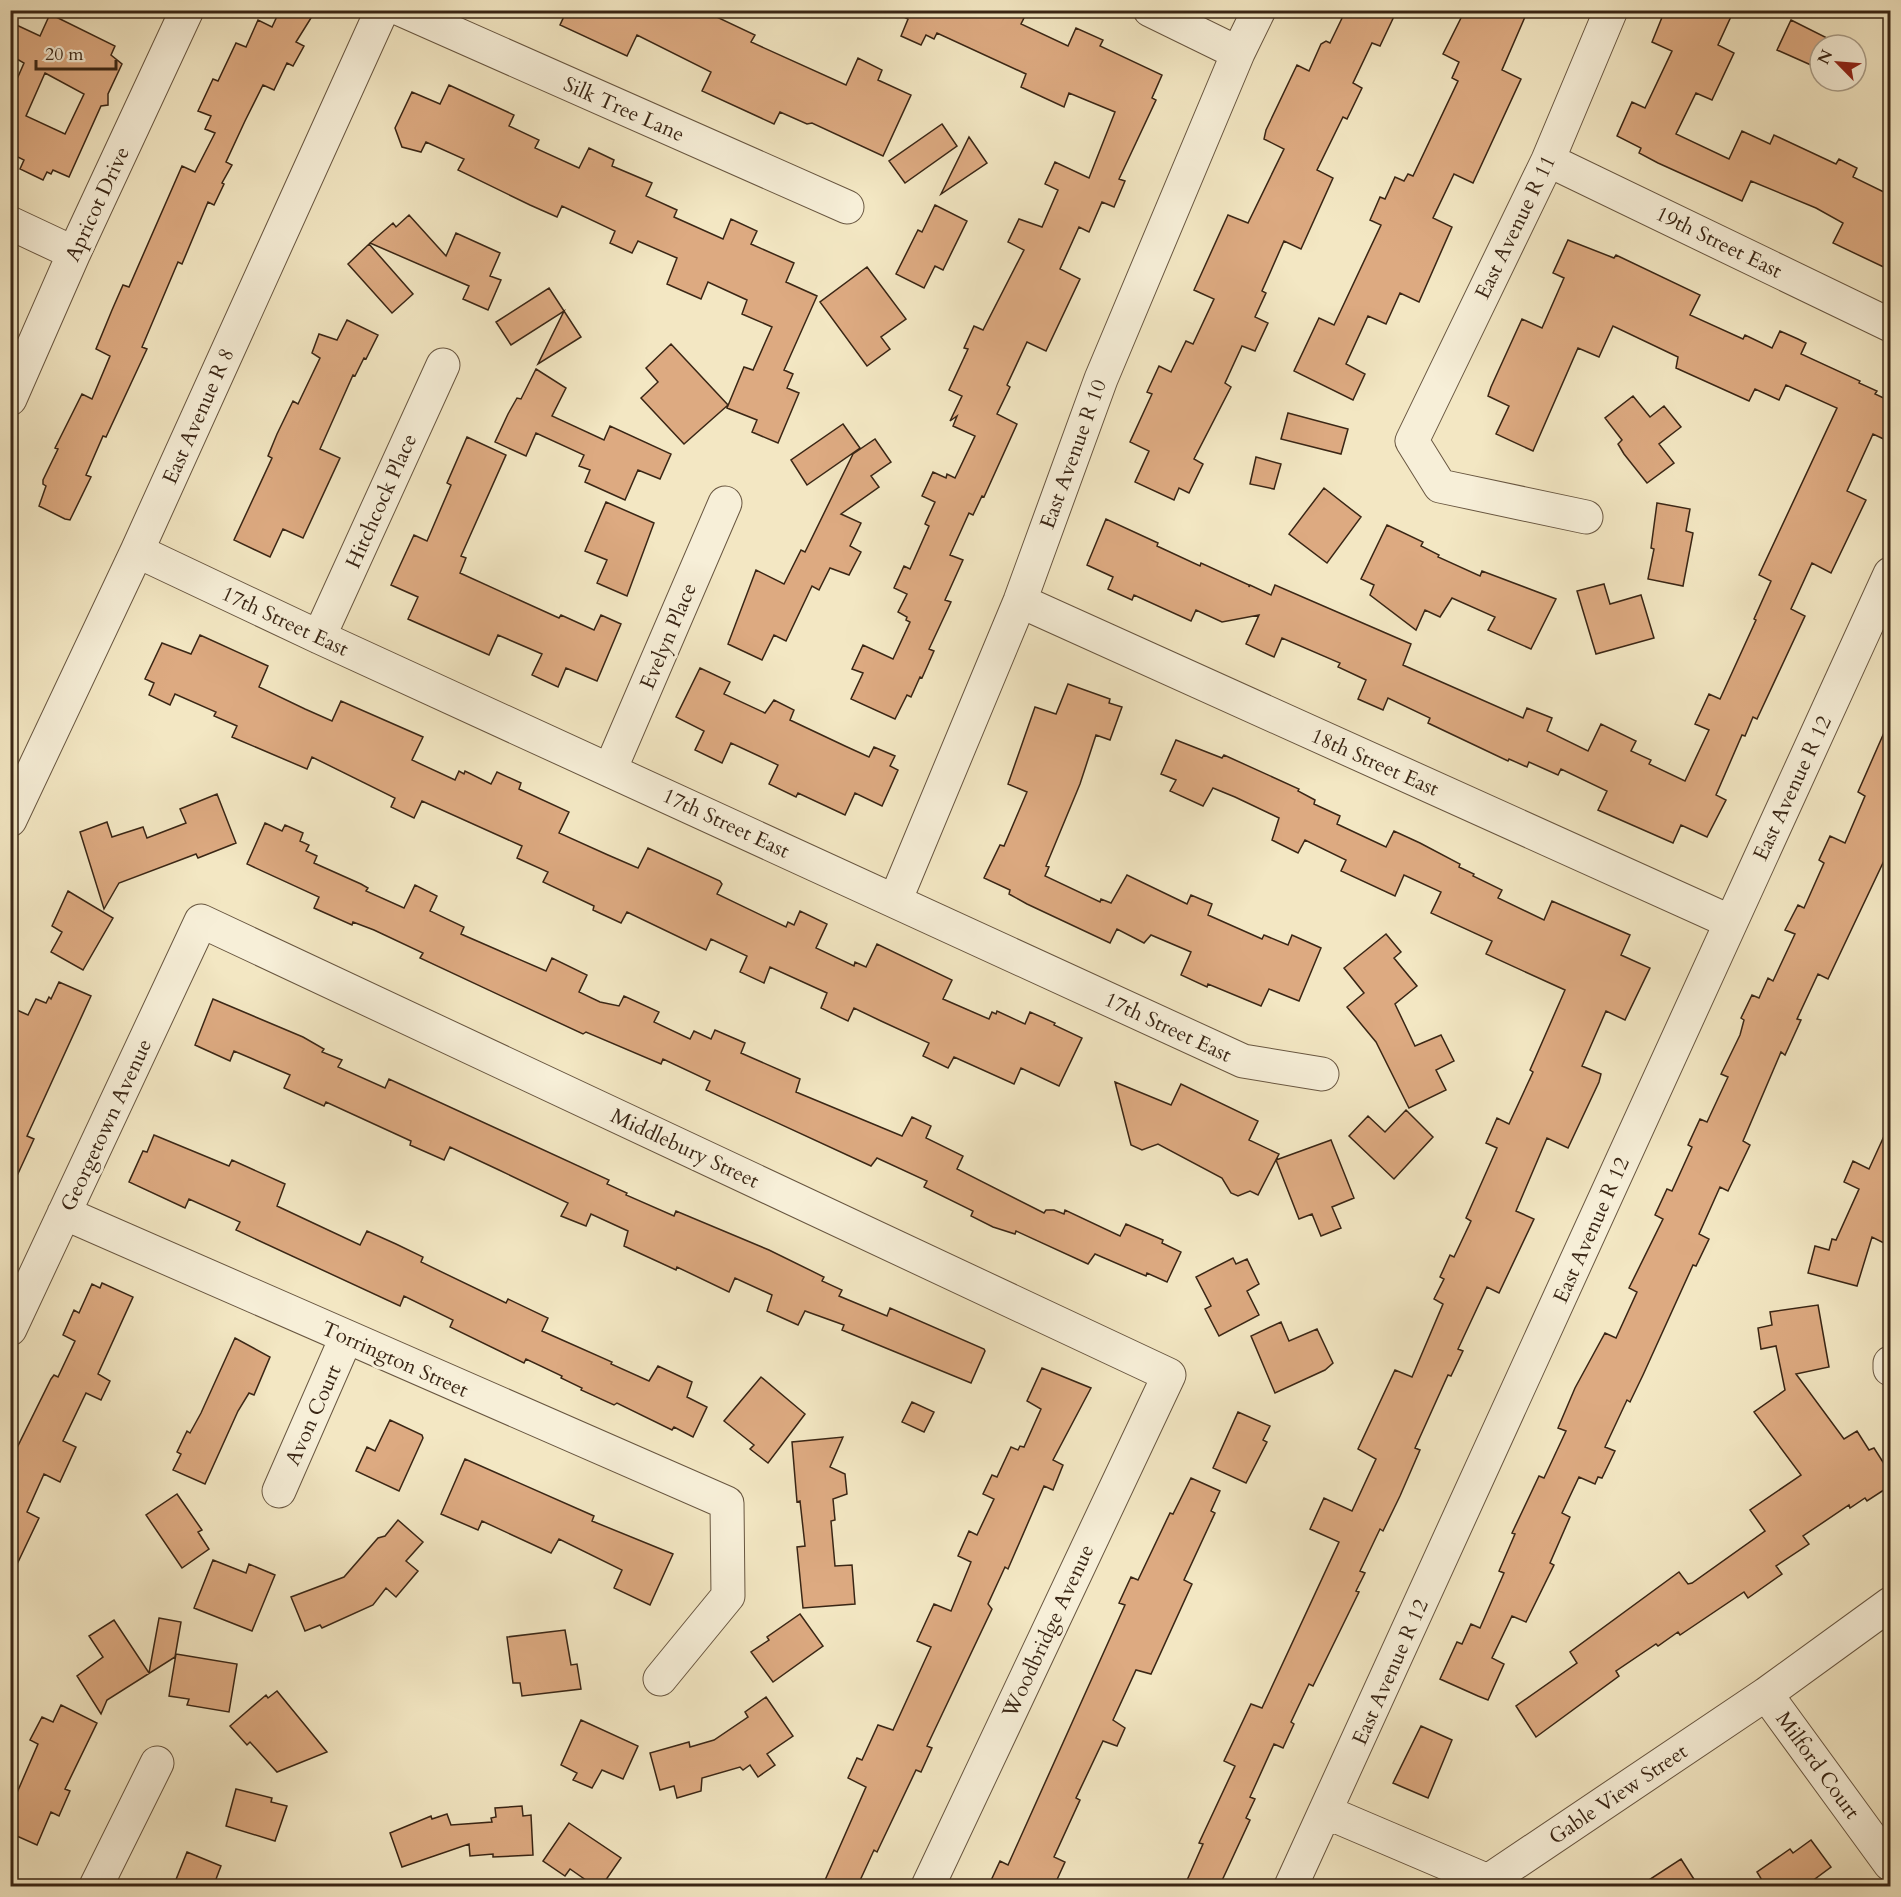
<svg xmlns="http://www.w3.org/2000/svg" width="1901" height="1897" font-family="Cardo,serif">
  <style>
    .building { fill: #ddaa81; stroke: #3a2615; stroke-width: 1.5; fill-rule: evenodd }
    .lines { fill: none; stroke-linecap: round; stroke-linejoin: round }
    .minor-casing { stroke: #685640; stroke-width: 35 }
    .minor { stroke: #f7efd8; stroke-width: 33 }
    .labels { text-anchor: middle; stroke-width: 6; stroke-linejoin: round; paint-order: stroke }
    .street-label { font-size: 21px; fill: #3a2615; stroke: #f7efd8 }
  </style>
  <rect width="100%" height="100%" fill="#f3e7c3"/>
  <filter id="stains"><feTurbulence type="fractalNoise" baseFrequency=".00333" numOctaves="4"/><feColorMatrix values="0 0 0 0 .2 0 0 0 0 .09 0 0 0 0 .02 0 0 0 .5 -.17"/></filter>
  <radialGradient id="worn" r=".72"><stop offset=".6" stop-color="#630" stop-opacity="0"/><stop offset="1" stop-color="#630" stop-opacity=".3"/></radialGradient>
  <path class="building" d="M280,10h36l-20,32 8,4 -11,20 -6,-3 -13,27 -11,-5 -18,36 -19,41 6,3 -10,18 2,1 -10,21 -6,-3 -26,62 -4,-2 -36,85 5,2 -41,88 -3,-1 -17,39 5,2 -21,43 -5,-1 -26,-13 7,-20 -3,-2v-4l15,-31 -3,-1 27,-54 10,5 18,-43 -14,-7 16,-39 11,-25 6,2 53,-121 13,6 20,-39 -10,-4 6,-13 -13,-5 15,-32 5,2 18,-38 10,4 12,-27 14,7z
    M567,10h135l53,25 -4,7 95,43 12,-27 24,12 -4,10 33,15 -28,61 -71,-33 -5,1 -27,-12 -6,12 -26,-12 -46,-21 9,-19 -74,-37 -10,21 -67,-31z
    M890,10h138l-7,14 47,22 8,-18 27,12 -3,6 62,29 -10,23 4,2 -37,79 6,2 -11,26 -12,-5 -13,30 -10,-5 -19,42 20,10 -34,72 -19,-9 -20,43 3,2 -13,27 20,10 -33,73 -2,-1 -9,19 -4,-2 -19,42 13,5 -18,40 6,2 -22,47 5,2 -12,27 -2,-1 -9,20 -4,-2 -12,24 -44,-20 12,-26 -11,-4 11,-24 30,14 17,-37 -4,-2 1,-3 -9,-5 9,-18 -13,-6 10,-22 6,3 19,-43 -4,-2 10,-22 -13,-6 11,-24 13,6 1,-4 8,4 20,-42 -22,-10 4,-10 -7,5 12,-25 -13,-6 19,-41 -4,-1 10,-22 9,4 41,-80 -16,-8 11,-23 23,8 16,-37 -13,-6 10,-22 34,16 26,-66 -46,-19 -5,14 -43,-20 5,-13 -89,-41 -3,6 -8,-4 -5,10 -20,-9 7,-17z
    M1346,10h51l-17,36 -8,-3 -19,40 9,5 -15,31 -4,-2 -26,53 16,8 -32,71 -17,-8 -22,50 4,2 -11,24 13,6 -13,28 -13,-5 -17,37 6,4 -37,72 9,5 -14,29 -10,-5 -5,12 -39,-18 14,-31 -19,-9 22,-48 -5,-2 12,-26 12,6 15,-31 7,3 21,-45 -20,-9 34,-75 20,8 36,-74 -20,-10 2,-9 31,-65 12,6 12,-27 5,-3 4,2z
    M1465,10h63l-26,60 19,9 -48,104 -19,-9 -21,44 19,9 -33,75 -19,-9 -14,31 -18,-8 -22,48 19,10 -12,26 -59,-29 25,-53 15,7 47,-100 -11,-5 10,-23 5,2 10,-22 9,4 4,-7 5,2 45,-95 -6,-3 7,-16 -16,-8z
    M1665,10h69l-16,35 16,8 -22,47 -16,-7 -20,41 53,25 13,-28 28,13 4,-9 62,29 3,-5 18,9 -4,9 37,18v75l-57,-27 10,-20 -27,-15 -65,-27 -9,20 -84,-38 -19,-10 2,-5 -24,-12 15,-34 13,6 27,-57 -20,-9z
    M50,14l65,32 -4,9 11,9 -14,30v11l-7,1 -32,71 -16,-7 -2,4 -4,-2 -4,8 -23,-11 4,-9 -14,-7v-58l14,-32 -14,-8v-33l30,14zM45,73l39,21 -19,40 -39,-18z
    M1791,20l44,22 -2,3h-13v24l-43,-19z
    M449,85l65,30 -5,11 30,14 -4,8 44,20 10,-20 25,12 -2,6 40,17 -6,13 31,14 -3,7 49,22 8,-20 26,12 -6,13 43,19 -8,19 31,14 -33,74 9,4 -6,14 12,5 -21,50 -26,-11 5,-12 -30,-12 17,-41 9,3 19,-43 -30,-13 5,-14 -39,-18 -7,17 -34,-15 10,-26 -39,-17 -6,12 -22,-10 5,-12 -53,-25 -5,11 -27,-12 -72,-35 6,-11 -38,-17 -5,10 -19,-5 -7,-19 17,-36 28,12z
    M942,124l15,22 -52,37 -16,-22z
    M969,137l18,26 -46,31z
    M935,205l32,16 -24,49 -8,-4 -11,22 -28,-14 22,-44 4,2z
    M409,215l37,41 10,-23 44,20 -10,23 11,4 -13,30 -25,-11 6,-13 -99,-43 23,-20 3,4z
    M1568,240l46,18 2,-3 84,40 -10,20 53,24 2,-4 27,13 8,-17 18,8 8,4 -5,11 59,27 -1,2 18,8 -2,3 15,7v41l-17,-8 -26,57 19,9 -35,73 -19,-10 -21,46 14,7 -48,103 -4,-2 -8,19 -3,-1 -26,60 10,5 -19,37 -26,-12 -8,18 -75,-33 9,-19 -46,-22 -3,6 -29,-13 -2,5 -18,-8 -1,2 -80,-38 2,-5 -42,-20 -5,12 -25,-11 8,-19 -28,-13 2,-4 -58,-25 -8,19 -28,-13 13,-29 -37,7 -26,-12 -5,11 -57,-26 -2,5 -24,-11 5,-12 -26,-12 19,-46 52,24 -1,3 43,20 1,-3 48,22v2l1,-2 21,10 4,-10 136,59 -8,21 120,53 4,-10 25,10 -5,13 41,20 13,-27 35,17 -5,10 20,9 -2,4 36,17 24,-51 -14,-6 14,-30 11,5 36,-79 -2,-1 17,-38 -12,-6 78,-167 -51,-23 -7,15 -24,-11 -6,12 -73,-33 2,-11 -65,-31 -14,31 -21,-9 -45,103 -37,-17 13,-28 -21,-10 3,-9 31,-68 20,9 22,-50 -11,-5z
    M369,244l44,50 -21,19 -44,-49z
    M867,267l39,52 -25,18 9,12 -23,17 -47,-64z
    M549,288l32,49 -43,27 26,-53 -53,34 -15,-23z
    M347,320l31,15 -12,24 -2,-1 -9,18 -2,-1 -33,74 20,9 -37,80 -20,-9 -13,28 -36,-17 38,-82 -4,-2 9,-22 16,-33 5,3 22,-46 -8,-5 7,-19 18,6z
    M671,344l57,61 -44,39 -43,-46 17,-16 -12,-14z
    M536,369l30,19 -14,28 52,24 6,-14 61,28 -11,25 -22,-9 -13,30 -40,-18 5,-12 -11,-4 5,-11 -48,-22 -10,23 -31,-14 13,-28 9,-16 4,1z
    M1633,396l17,21 14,-11 17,21 -22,17 15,19 -27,20 -23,-29 -6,-10 4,-4 -17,-22z
    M1288,413l60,16 -7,25 -60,-15z
    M843,424l17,24 -53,37 -16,-25z
    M467,437l39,18 -45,101 5,2 -6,15 99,45 2,-3 33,15 7,-15 20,9 -24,57 -31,-13 -8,19 -26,-12 10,-21 -44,-19 -9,20 -81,-36 10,-22 -27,-12 23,-50 13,6 24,-56 -4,-2z
    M875,439l16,23 -20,14 8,11 -38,27 20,9 -11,23 11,6 -12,23 -19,-7 -11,22 -7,-4 -26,55 -12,-6 -12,25 -34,-16 28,-74 28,14 17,-34 4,2 48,-98z
    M1256,457l25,7 -7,25 -24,-5z
    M1324,488l37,29 -34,46 -38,-29z
    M606,502l48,21 -27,73 -30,-13 10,-23 -22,-9z
    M1657,503l33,6 -4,22 7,2 -10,53 -35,-7 6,-30 -3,-1z
    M1387,525l36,17 -2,4 18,9 -1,2 42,19 2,-5 74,28 -25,50 -43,-19 7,-13 -43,-19 -12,19 -15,-7 -9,20 -46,-35 4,-10 -13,-6z
    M1604,584l6,20 31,-9 13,43 -58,16 -19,-63z
    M200,635l68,31 -9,21 46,22 27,12 9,-20 82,36 -11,23 43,20 4,-9 5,3 1,-3 26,13 6,-12 24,11 -2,6 50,23 -10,21 49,22 30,13 10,-20 72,33 2,3 -5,10 69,33 2,-5 6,3 6,-14 27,13 -11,24 38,18 1,-4 11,5 11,-23 75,36 -9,19 46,20 3,-7 4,2 1,-3 28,13 5,-12 25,11 -1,2 28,13 -23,48 -38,-18 -7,16 -60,-27 -6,11 -25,-12 6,-13 -48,-22 -27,-13 -6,13 -27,-13 6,-15 -57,-26 -6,16 -24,-11 7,-16 -36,-17 -5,11 -79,-38 -6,11 -28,-13 1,-4 -51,-24 5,-10 -31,-14 5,-12 -100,-45 -8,17 -23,-11 4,-9 -83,-41 -5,12 -75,-32 5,-11 -23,-10 2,-4 -41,-18 -5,11 -21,-10 5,-12 -9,-4 17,-36 29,11z
    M700,668l30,14 -6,12 41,19 9,-13 20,10 -4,10 55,26 24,11 5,-10 21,9 -5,10 8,4 -16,36 -27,-13 -10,22 -47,-22 -2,4 -27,-13 9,-19 -47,-22 -9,20 -27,-13 9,-19 -28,-14z
    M1068,684l42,15 -1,4 13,4 -12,33 -14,-5 -16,49 -34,82 3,1 -4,9 55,26 1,-3 10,4 16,-28 58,28 2,1 4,-9 21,9 -4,11 54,24 2,-4 24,10 4,-10 29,13 -22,53 -30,-12 -8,17 -53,-22 -1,3 -26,-12 10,-23 -40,-17 -7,8 -27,-14 -7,14 -83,-39 -18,-10 1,-4 -26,-12 16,-33 4,1 23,-54 -19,-8 27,-77 21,7z
    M1890,719v129l-62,131 -10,-5 -21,45 4,1 -16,35 -4,-3 -38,89 7,4 -22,46 -8,-4 -21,47 10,5 -13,27 -3,-1 -50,110 -13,27 -3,-2 -22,47 10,4 -13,27 -4,-1 -3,7 -16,-7 -17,36 8,4 -20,46 4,2 -28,57 -14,-6 -20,42 12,6 -16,36 -10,-4 -38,-17 17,-37 5,2 9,-20 9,4 24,-55 -5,-2 16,-37 -3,-1 27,-57 5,2 22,-47 -8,-3 17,-40 30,-55 11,5 21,-46 -8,-4 34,-69 -8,-4 12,-26 5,2 20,-44 -4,-2 12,-26 7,3 21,-45 -7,-3 19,-39 4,-15 -3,-2 11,-23 7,3 9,-20 5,3 22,-47 -10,-4 13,-25 6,3 20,-45 -5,-3 11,-24 15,7 20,-47 -7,-4z
    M1176,740l46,18 2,-3 75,34 -1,2 17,9 -1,4 26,12 -3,8 49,23 8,-16 26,12 40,21 -1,3 15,7 -1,2 29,14 -4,8 46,22 8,-19 78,34 -9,20 29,13 -25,52 -19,-9 -24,55 19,8 -2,8 -31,66 -21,-10 -31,73 18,8 -35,74 -12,-6 -29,62 5,2 -12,25 -3,-1 -33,73 5,2 -20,46 -17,35 -3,-2 -20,42 5,2 -9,18 3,1 -46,94 -4,-2 -18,38 3,2 -11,24 -9,-4 -24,53 5,2 -9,19 4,2 -31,67h-35l19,-43 -4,-1 36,-77 -11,-5 27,-57 11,4 77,-166 -29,-13 14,-31 28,13 24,-52 -18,-10 37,-79 17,7 31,-73 -9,-5 10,-20 -4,-2 10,-22 4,2 17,-36 -5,-3 31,-70 -11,-5 11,-25 12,6 24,-52 -3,-2 35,-80 -79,-36 6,-13 -61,-28 10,-21 -37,-17 -9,21 -54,-25 5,-11 -41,-20 -7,13 -26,-13 7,-22 -44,-21 -22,-9 -10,18 -33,-15 6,-11 -15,-6z
    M217,794l19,49 -38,15 -2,-4 -77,29 -15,26 -24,-77 27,-10 5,15 31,-10 4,11 39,-15 -6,-14z
    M265,823l17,8 3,-6 18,8 -3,8 9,4 -3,6 11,5 -3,7 47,21 7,4 -2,3 38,17 11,-23 22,11 -7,15 34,16 -3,7 85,37 6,-13 35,17 -8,17 21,10 19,4 5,-10 35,16 -5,10 36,17 4,-8 17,8 4,-9 30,13 -4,10 59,26 -4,13 106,44 10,-19 19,9 -5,12 37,18 -6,13 87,44 2,-3h8l10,4 1,-4 55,26 6,-12 37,16 -1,3 19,9 -14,30 -20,-9 -1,3 -51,-22 -7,10 -72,-33 -1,3 -22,-7 -22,-11 2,-5 -49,-24 3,-6 -50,-23 -6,8 -165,-76 4,-9 -47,-22 -2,5 -75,-32 -3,2 -163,-76 3,-5 -49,-23 -21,-8 -1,3 -38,-17 5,-11 -72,-33z
    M68,891l45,27 -30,52 -32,-18 11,-20 -10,-6z
    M1386,934l15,18 -7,6 23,28 -22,18 20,42 26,-11 13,26 -18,9 10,20 -37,18 -33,-66 -29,-35 17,-14 -20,-25z
    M59,982l32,14 -64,140 7,3 -24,52v-184l18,8 8,-16 10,4 3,-6 2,2z
    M213,999l90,38 21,12 -2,3 20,8 -4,7 47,21 4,-9 220,101 -2,4 20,9 -1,2 48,21 2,-5 93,39 55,27 -2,4 20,9 -3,6 48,20 3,-8 94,41 1,2 -14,32 -129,-53 2,-5 -39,-14 -7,14 -31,-14 5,-16 -37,-17 -6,14 -52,-25 -1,3 -52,-24 4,-15 -37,-17 -5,12 -25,-10 7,-13 -69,-33 -49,-23 -6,13 -34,-15 1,-4 -85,-39 -2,4 -40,-18 6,-13 -56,-24 -4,10 -35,-16z
    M1115,1082l56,23 10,-21 77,37 -9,19 30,14 -21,41 -8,-4 -12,5 -7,-3 -9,-15 -64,-34 -16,6 -11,-5z
    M1406,1110l27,27 -39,42 -45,-43 19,-20 17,16z
    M1890,1123v123l-18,-9 -15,49 -49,-13 7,-27 14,4 3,-11 4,1 23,-51 -15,-7 9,-21 16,8z
    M154,1135l75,31 3,-6 53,24 -8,22 83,39 7,-14 29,13 27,13 -2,5 85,41 2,-4 40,19 -6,13 70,31 -1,2 38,17 9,-15 34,16 -5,15 20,10 -14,30 -19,-10 -2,3 -55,-27 -3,2 -33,-15 1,-2 -21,-10 1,-2 -36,-17 -2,4 -74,-36 3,-7 -49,-24 -4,10 -164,-76 4,-8 -51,-23 -4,9 -56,-26 14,-31 4,1z
    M1331,1140l23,58 -22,9 9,21 -20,8 -9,-22 -13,5 -23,-59z
    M1233,1258l3,6 11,-5 12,25 -12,7 12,24 -40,21 -14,-27 6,-3 -15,-29z
    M102,1283l31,14 -35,77 12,7 -9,19 -15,-7 -23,48 13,6 -16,35 -16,-8 -17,38 12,6 -29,61v-117l41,-83 3,-4 4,2 17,-36 -12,-6 11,-25 5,3 13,-29 8,4z
    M1818,1305l11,62 -33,7 48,65 13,-8 12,19 5,-2 16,25v13l-23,15 -2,-3 -15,10 -1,-3 -46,31 6,8 -33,22 6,8 -34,24 -4,-6 -64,43 -2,-3 -20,14 -2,-2 -40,27 3,5 -83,61 -20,-31 61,-43 -7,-11 109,-80 9,12 4,-1 73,-52 -15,-21 51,-35 -47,-63 31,-22 -9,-44 -15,3 -3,-21 14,-3 -2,-13z
    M1281,1322l8,19 28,-12 16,34 -8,7 -50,23 -24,-57z
    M235,1338l35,19 -16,38 -5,-2 -11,18 -33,73 -32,-14 8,-16 -4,-2 10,-21 3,2 11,-20z
    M1042,1368l49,20 -38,72 10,5 -10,25 -9,-4 -36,83 -3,-2 -17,37 4,5 -65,137 5,2 -11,24 -5,-2 -39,82 -3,-2 -17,37h-35l44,-100 -18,-9 9,-20 5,2 16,-35 15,5 38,-83 -14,-6 17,-37 17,7 20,-49 -13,-6 11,-25 8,4 17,-36 -11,-5 9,-19 5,2 14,-30 7,3 2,-4 4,1 17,-38 -14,-8z
    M761,1377l44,37 -37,49 -18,-14 4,-4 -30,-24z
    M912,1402l22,10 -10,20 -22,-10z
    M1238,1412l32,14 -7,14 4,2 -21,41 -33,-15z
    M390,1420l32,15 1,3 -24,53 -43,-20 11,-24 8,4z
    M843,1437l-13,30 15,7 2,20 -14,5 2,21 -4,1 4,45 17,-1 3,39 -52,4 -6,-61 8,-1 -5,-45 -3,1 -5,-60z
    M465,1459l129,57 -2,5 81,33 -23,51 -36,-17 8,-18 -63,-31 -8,14 -69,-32 -4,9 -37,-16z
    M1191,1478l29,13 -9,20 4,2 -31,67 8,4 -41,90 -15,-4 -23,50 12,8 -8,18 -14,-5 -27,57 4,2 -26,57 11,5 -10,22 -13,-3 12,6h-66l12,-26 8,4 117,-260 -6,-2 12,-26 7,3 32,-67 3,1z
    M177,1494l25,36 -4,2 11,17 -27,19 -36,-53z
    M398,1520l25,22 -17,19 12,10 -22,26 -10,-9 -13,17 -51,23 -2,-3 -15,6 -14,-34 53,-20 34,-39 7,-2z
    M213,1560l33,13 3,-9 26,11 -23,56 -58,-23z
    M800,1614l23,32 -50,36 -22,-30 18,-12 -2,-3z
    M159,1618l22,4 -6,35 -68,43 -6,14 -24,-38 26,-19 -14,-21 25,-16 35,53z
    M565,1630l6,35 6,-1 4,25 -59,7 -2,-13h-7l-6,-46z
    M176,1654l61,10 -8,48 -42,-7 2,-6 -20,-3z
    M277,1691l50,61 -50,20 -27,-30 -3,3 -17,-19 36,-31 2,3z
    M766,1697l27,39 -26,18 8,11 -17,12 -8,-12 -7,5 -3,-3 -38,11 -1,13 -24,7 -3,-12 -14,4 -10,-37 39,-11 1,5 24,-7 34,-23 -3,-5z
    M61,1705l36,18 -32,66 5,2 -11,25 -8,-4 -14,33 -27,-12v-24l28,-65 -8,-4 12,-23 11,5z
    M581,1720l57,26 -15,33 -21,-9 -10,18 -19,-8 4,-7 -16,-8z
    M1421,1726l31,14 -24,58 -35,-15z
    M236,1789l36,9 -1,4 16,4 -12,35 -49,-15z
    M522,1806l1,10 8,-1 2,40 -40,2v-3l-23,2 -1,-12 -67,23 -12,-34 41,-17 1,3 15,-5 4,11 41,-3 -1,-4 5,-1 -1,-9z
    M569,1823l52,35 -20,29h-5l-26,-18 -5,7 -22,-15z
    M1811,1840l20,27 -27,20h-38l-9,-15 33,-23 3,4z
    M187,1852l34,14 -8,21h-40z
    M1681,1859l18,28h-61z"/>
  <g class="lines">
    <defs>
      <path id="minor" d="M402,10l445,197
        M1150,10l88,43
        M1548,160l342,165
        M10,223l64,30
        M10,399l64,-146 113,-243
        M1586,517l-146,-31 -28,-45 136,-281 63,-150
        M137,551l182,86 924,424 79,13
        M1020,601l711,321
        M319,637l124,-272
        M610,770l115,-267
        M10,820l127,-269 245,-541
        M895,901l125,-300 81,-222 137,-326 21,-43
        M64,1213l663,290 1,93 -68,83
        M10,1329l191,-408 968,454 -241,511
        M1890,1363v6
        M279,1491l67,-153
        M1766,1694l124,170
        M1326,1812l162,69 278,-187 124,-90
        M96,1886l61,-123
        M1291,1886l599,-1312"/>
    </defs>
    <use href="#minor" class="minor-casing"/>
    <use href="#minor" class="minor"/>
  </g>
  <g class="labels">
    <g class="street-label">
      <text transform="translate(624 109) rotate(24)" y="7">Silk Tree Lane</text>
      <text transform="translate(97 204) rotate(-65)" y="7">Apricot Drive</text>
      <text transform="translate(1515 227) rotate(-64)" y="7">East Avenue R 11</text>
      <text transform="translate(1719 242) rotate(26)" y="7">19th Street East</text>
      <text transform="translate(198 416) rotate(-66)" y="7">East Avenue R 8</text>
      <text transform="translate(1073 454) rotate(-70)" y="7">East Avenue R 10</text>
      <text transform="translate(381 501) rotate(-66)" y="7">Hitchcock Place</text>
      <text transform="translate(285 621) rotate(25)" y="7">17th Street East</text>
      <text transform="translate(668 636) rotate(-67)" y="7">Evelyn Place</text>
      <text transform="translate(1375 762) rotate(24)" y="7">18th Street East</text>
      <text transform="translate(1792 788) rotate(-65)" y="7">East Avenue R 12</text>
      <text transform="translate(726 823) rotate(25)" y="7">17th Street East</text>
      <text transform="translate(1168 1027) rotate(25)" y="7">17th Street East</text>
      <text transform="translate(106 1125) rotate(-65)" y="7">Georgetown Avenue</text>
      <text transform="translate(685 1148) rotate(25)" y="7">Middlebury Street</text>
      <text transform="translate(1591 1230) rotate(-66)" y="7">East Avenue R 12</text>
      <text transform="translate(395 1359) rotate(24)" y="7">Torrington Street</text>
      <text transform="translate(313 1415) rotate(-66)" y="7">Avon Court</text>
      <text transform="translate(1048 1631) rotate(-65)" y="7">Woodbridge Avenue</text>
      <text transform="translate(1390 1672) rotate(-66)" y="7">East Avenue R 12</text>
      <text transform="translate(1818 1765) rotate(54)" y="7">Milford Court</text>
      <text transform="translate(1618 1794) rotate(-34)" y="7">Gable View Street</text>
    </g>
  </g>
  <rect width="1901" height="1897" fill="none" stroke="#f3e7c3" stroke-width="36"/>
  <rect x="12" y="12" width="1877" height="1873" fill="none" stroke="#3a2615" stroke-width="3"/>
  <rect x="18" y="18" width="1865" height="1861" fill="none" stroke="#3a2615" stroke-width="1.5"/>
  <g transform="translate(1838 63) rotate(295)"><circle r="28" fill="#f7efd8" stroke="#ab9f8a" stroke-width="1.5"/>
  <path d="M0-4.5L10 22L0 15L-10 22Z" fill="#8f2418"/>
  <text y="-9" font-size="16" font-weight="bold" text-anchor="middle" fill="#3a2615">N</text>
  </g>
  <path d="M36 60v9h80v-9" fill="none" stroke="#3a2615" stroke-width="3"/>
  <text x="45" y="60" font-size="18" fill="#3a2615" stroke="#f7efd8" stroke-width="4.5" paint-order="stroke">20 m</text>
  <rect width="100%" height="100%" filter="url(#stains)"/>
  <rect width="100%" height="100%" fill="url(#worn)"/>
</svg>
